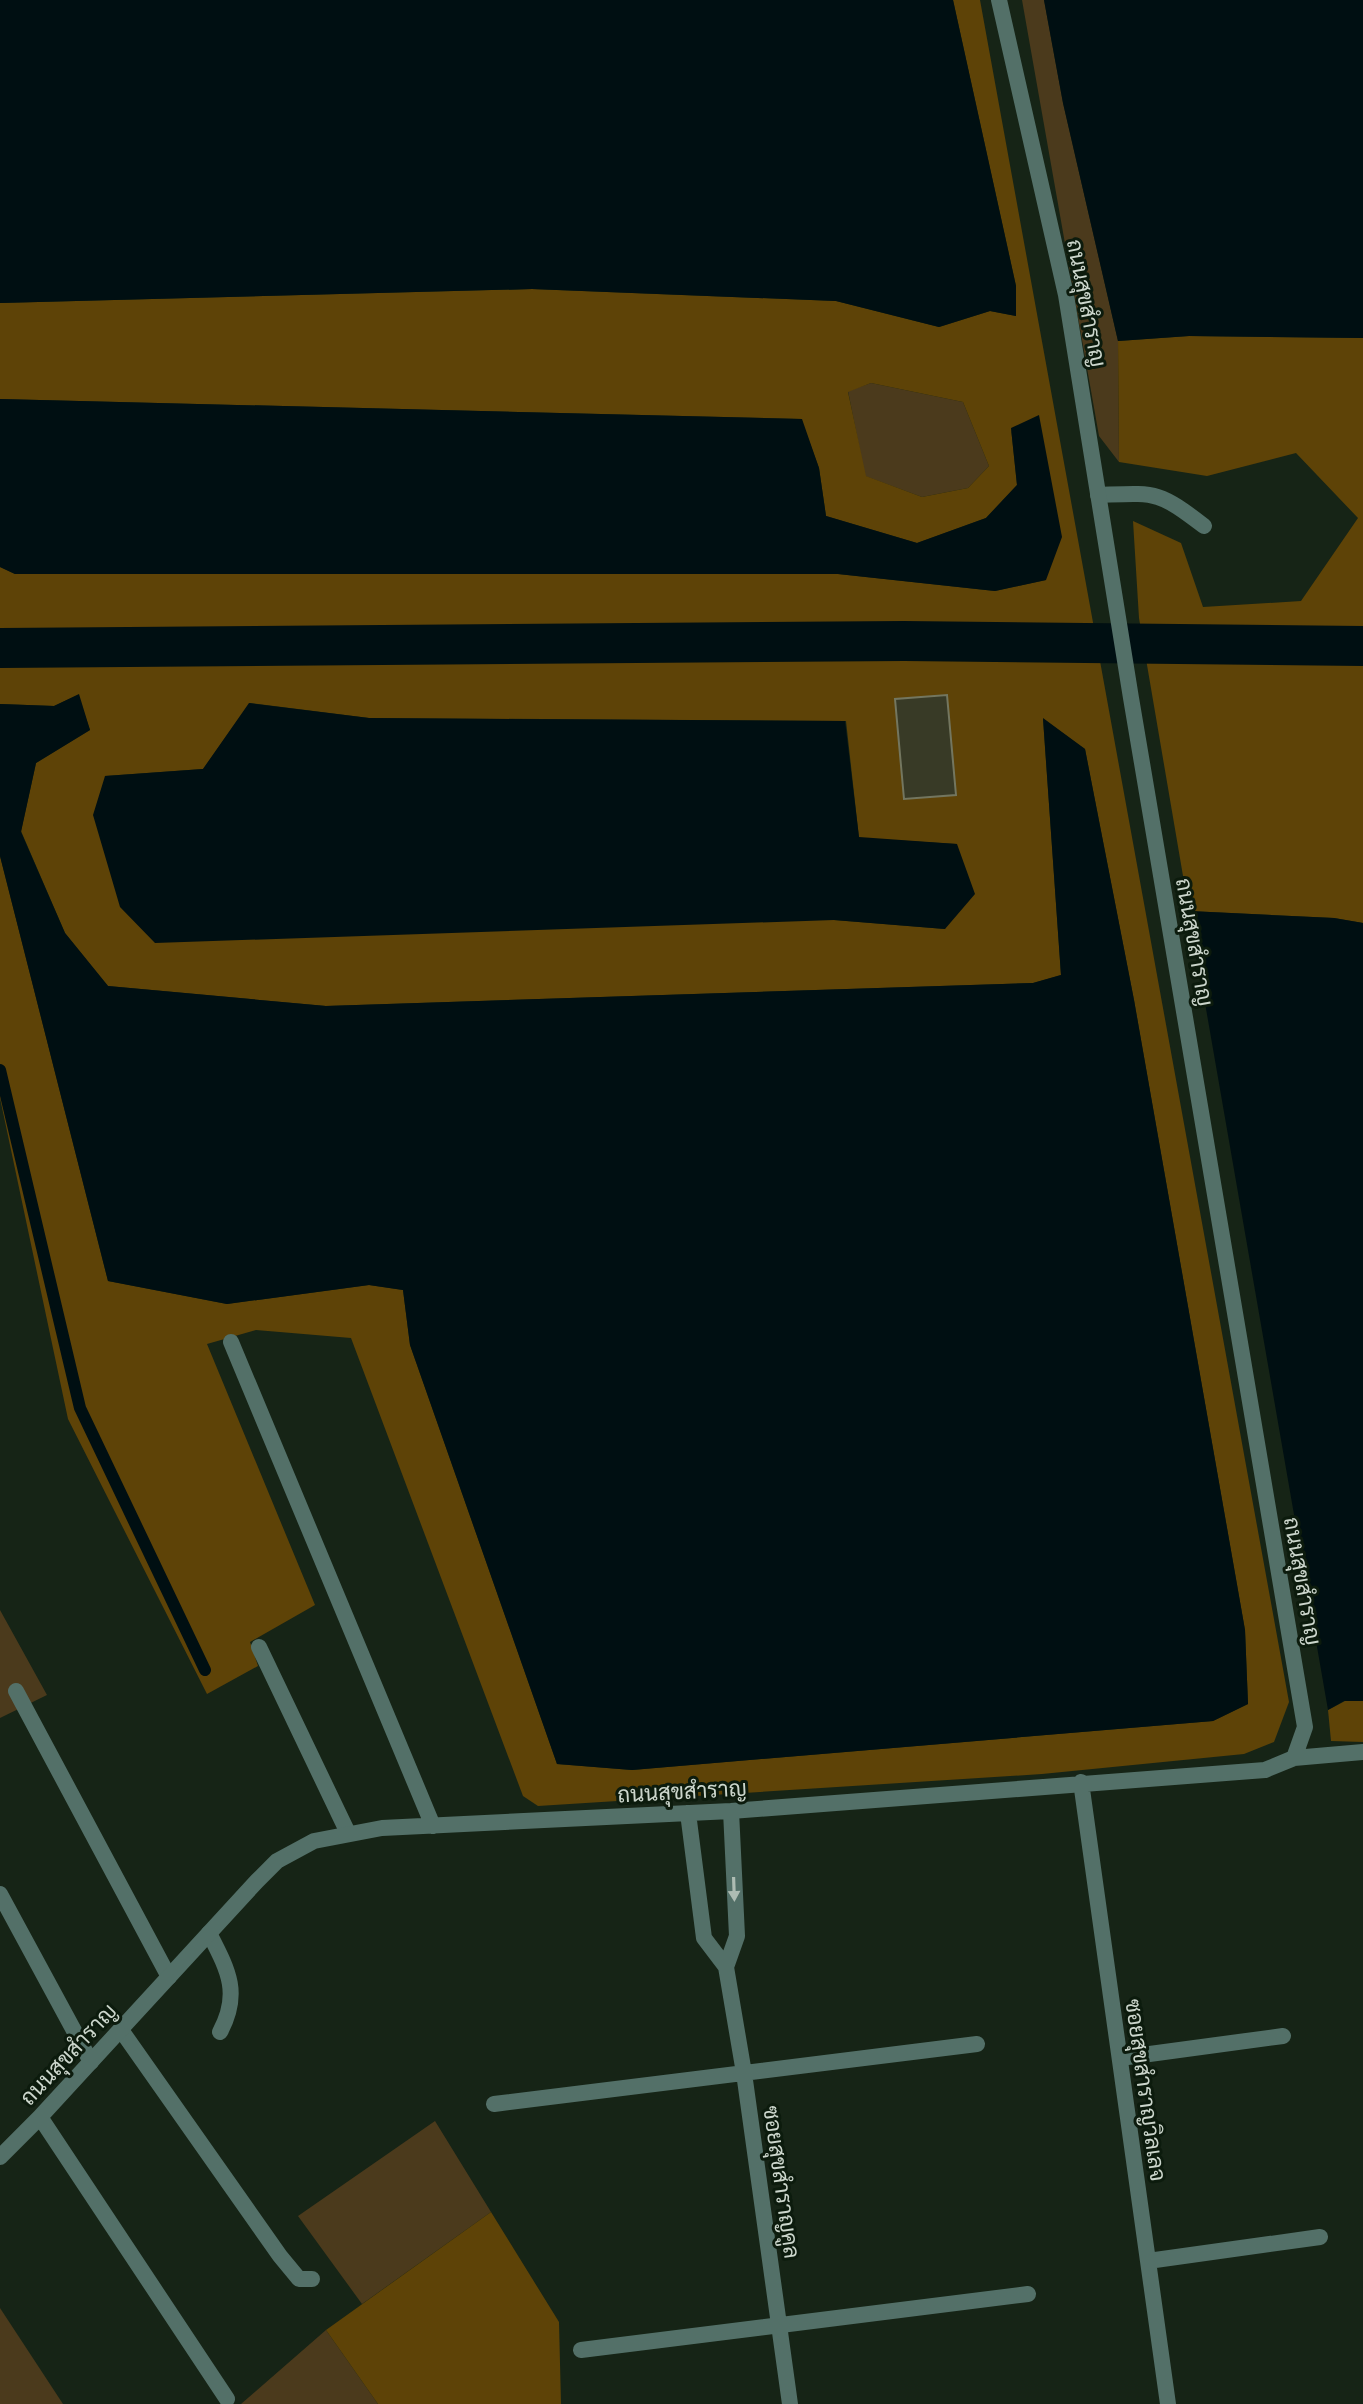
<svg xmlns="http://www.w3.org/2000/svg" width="1363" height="2404" font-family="Bitter,Sarabun,serif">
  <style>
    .green { fill: #4b3a1c }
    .forest { fill: #5e4307; fill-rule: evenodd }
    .water { fill: #000f12 }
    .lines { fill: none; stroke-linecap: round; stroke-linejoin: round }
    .stream { stroke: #000f12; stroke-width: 12 }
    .canal { stroke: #000f12; stroke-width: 40 }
    .building { fill: #383a26; stroke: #73765f; stroke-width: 2 }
    .service { stroke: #537068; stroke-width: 16 }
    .minor { stroke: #537068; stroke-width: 16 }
    .oneway { fill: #aebcb3 }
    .labels { text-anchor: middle; stroke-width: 6; stroke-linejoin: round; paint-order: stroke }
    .street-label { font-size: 22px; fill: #ccd6cc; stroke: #0c1b0d }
  </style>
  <rect width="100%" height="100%" fill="#162416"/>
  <path class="green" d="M1022,0h22l19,103 55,238 1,121 -20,-26z
    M871,383l92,19 26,64 -21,22 -46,9 -57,-21 -17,-85z
    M0,1610l47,85 -47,23z
    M435,2121l56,91 -129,92 -64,-88z
    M0,2308l63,96h-63z
    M326,2330l52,74h-137z"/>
  <path class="forest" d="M953,0h27l309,1702 -15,40 -30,12 -202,20 -504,32 -15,-10 -172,-458 -95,-8 -49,14 108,261 -65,37 8,24 -51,28 -139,-275 -68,-321v-242l108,425 119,23 142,-19 34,5 7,55 147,419 75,6 581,-49 35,-17 -3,-74 -111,-630 -49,-251 -42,-30 18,256 -28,8 -707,23 -218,-20 -43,-53 -44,-102 15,-68 54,-33 -12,-35 -24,11 -54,-2v-137l15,7h823l157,17 51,-11 -35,-152 6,57 -31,33 -69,25 -91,-27 -7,-48 -18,-49 -801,-20v-96l532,-14 304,12 103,26 51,-16 26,5v-30zM871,383l92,19 26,64 -21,22 -46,9 -56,-21 -18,-84zM250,703l119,15 477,3 13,117 98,6 -12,85 -111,-9 -729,-144 98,-7z
    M1189,336l174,2v585l-29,-5 -145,-7 -50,-293 -6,-97 48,22 22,64 98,-6 57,-83 -62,-65 -89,23 -88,-14 -1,-121z
    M1345,1701h18v41l-32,-1 -3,-31z
    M491,2212l68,110 2,82h-183l-52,-74z"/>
  <path class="water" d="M0,0h953l63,286v30l-26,-5 -51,16 -103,-26 -304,-12 -532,14z
    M1044,0h319v338l-174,-2 -71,5 -55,-238z
    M0,399l802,20 17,49 7,48 91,27 69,-25 31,-33 -6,-57 28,-13 23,122 -16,43 -51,11 -157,-17h-823l-15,-7z
    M79,694l11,36 -54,33 -15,69 44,101 43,53 218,20 707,-23 28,-8 -18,-257 42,31 49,251 111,630 3,74 -35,17 -581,49 -75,-6 -147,-419 -7,-55 -34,-5 -142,19 -119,-23 -108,-425v-152l54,2z
    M249,703l120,15 476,3 14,116 98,7 18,50 -30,35 -111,-9 -679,23 -35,-36 -27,-92 12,-39 98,-7z
    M1189,911l145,7 29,5v778h-19l-16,9z"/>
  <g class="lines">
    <path class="stream" d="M0,1070l80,338 125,262"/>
    <path class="canal" d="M0,648l904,-7 459,5"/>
  </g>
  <path class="building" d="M947,695l9,100 -52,4 -9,-100z"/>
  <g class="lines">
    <path class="service" d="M1098,495c58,-2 59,-5 106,31
      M259,1647l89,186
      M16,1691l153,286
      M0,1894l91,168
      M209,1933c19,37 32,60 11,99
      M121,2030l159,226 19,23h13"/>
    <path class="minor" d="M231,1342l202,484
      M1294,1758l69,-6
      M1081,1782l87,622
      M688,1813l16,125 22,29 11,-31 -6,-125
      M726,1967l18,106 46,331
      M1120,2058l163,-22
      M494,2104l483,-60
      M40,2117l187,282
      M0,2157l40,-40 217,-236 20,-20 37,-20 68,-13 349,-17 534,-41 29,-12 11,-31 -174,-1029 -65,-403 -67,-295
      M1148,2261l172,-24
      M581,2350l447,-56"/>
  </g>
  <defs><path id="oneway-solid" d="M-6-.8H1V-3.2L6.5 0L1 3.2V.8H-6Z" transform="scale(2)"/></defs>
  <use class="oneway" href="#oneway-solid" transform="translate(734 1889) rotate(88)"/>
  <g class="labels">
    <g class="street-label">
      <text transform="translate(1087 303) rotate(79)" y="8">ถนนสุขสำราญ</text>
      <text transform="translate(1195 942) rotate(80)" y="8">ถนนสุขสำราญ</text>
      <text transform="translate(1303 1581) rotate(80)" y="8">ถนนสุขสำราญ</text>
      <text transform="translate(682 1791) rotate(-3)" y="8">ถนนสุขสำราญ</text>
      <text transform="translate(68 2054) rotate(-47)" y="8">ถนนสุขสำราญ</text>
      <text transform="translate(1146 2090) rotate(82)" y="8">ซอยสุขสำราญวิลเลจ</text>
      <text transform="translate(782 2182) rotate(82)" y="8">ซอยสุขสำราญคูล</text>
    </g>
  </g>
</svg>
